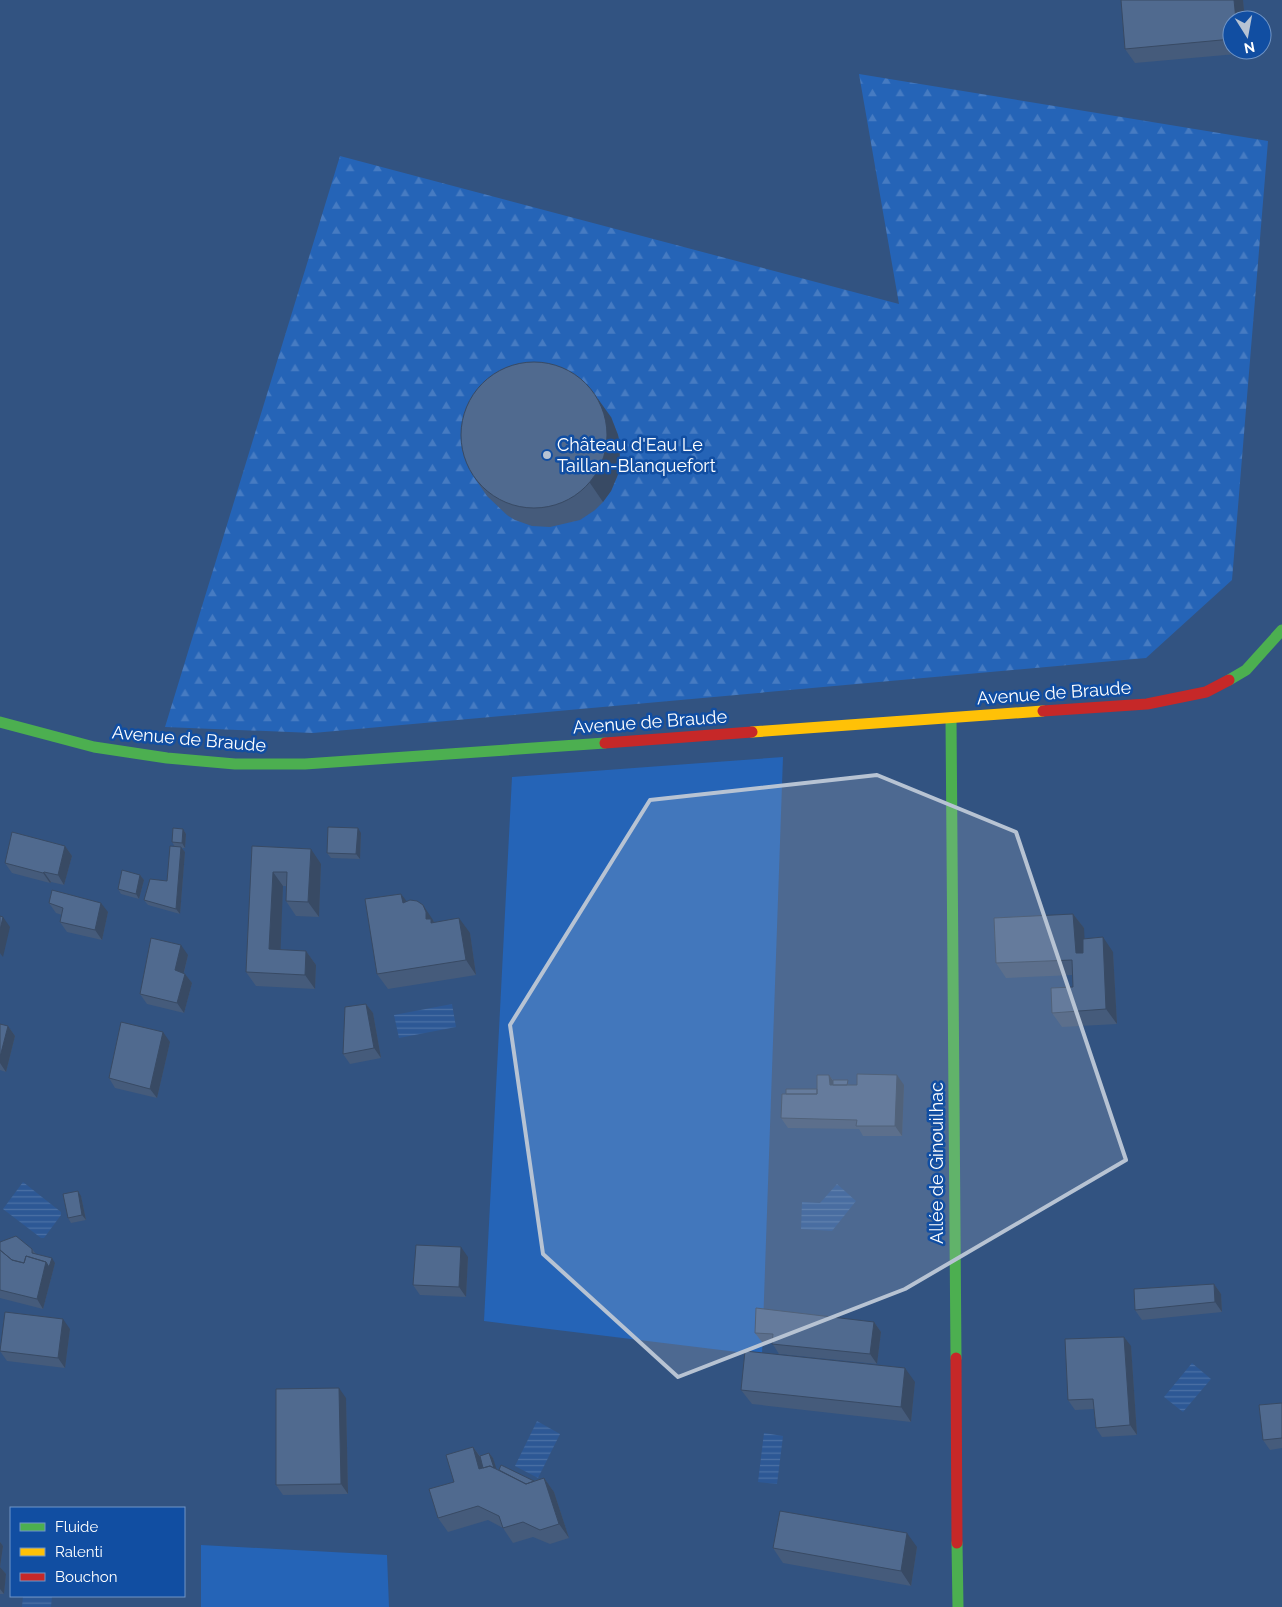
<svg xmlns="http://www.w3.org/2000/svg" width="1282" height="1607" font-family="Raleway,sans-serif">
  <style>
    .green { fill: #2564b7 }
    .forest { fill: url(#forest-firs) }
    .water { fill: url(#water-rules) }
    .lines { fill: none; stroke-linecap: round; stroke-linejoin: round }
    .fast { stroke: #4caf50; stroke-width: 11 }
    .slow { stroke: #ffc107; stroke-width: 11 }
    .jam { stroke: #c62828; stroke-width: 11 }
    .wall { fill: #455b7b }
    .shaded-wall { fill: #384a64 }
    .building { fill: #506a8f; stroke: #384a64 }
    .marked { fill: #b7c3d3; fill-opacity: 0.2; stroke: #b7c3d3; stroke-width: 4; stroke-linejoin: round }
    .poi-dot { fill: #b7c3d3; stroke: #114ea2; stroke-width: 2 }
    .labels { text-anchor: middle; stroke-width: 5; stroke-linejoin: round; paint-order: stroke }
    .poi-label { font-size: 18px; fill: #fff; stroke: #114ea2; text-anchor: start }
    .street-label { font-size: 18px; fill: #fff; stroke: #114ea2 }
  </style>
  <defs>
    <pattern id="forest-firs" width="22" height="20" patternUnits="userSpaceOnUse" patternTransform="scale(1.25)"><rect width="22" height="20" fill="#2564b7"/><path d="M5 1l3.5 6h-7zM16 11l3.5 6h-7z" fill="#467bc2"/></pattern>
    <pattern id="water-rules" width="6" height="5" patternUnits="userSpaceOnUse" patternTransform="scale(1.25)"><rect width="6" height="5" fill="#2d5895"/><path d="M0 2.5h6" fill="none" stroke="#4c71a5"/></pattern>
  </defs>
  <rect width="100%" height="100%" fill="#325381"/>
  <path class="green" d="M783,757l-21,598 -278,-34 28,-544z
    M201,1545l186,10 2,52h-188z"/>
  <path class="forest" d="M859,74l409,67 -36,439 -86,78 -833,75 -148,-6 175,-571 559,148z"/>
  <path class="water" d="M452,1004l4,23 -57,11 -5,-23z
    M23,1182l38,30v3l-17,23h-3l-38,-29z
    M837,1184l19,17 -24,30 -31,-2 1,-27 18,1z
    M1192,1363l19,16 -28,33 -19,-15z
    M537,1421l23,13 -22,44 -23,-12z
    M764,1433l19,3 -6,48 -19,-2z
    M23,1596h29l-1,11h-29z"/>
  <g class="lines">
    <path class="fast" d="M1229,680l17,-10 36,-40
      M951,718l5,640
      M0,722l94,25 73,11 68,6h70l300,-21
      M957,1543l1,64"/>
    <path class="slow" d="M752,732l291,-21"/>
    <path class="jam" d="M1043,711l104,-7 59,-12 23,-12
      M605,743l147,-11
      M956,1358l1,185"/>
  </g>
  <path class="wall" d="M1243,0l2,20h-13v30h15l1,3 -113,10 -10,-14z
    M611,417l7,18 2,10 -1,27 -8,19 -8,11 -8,8 -15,10 -30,7 -18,-1 -17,-6 -8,-5 -20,-19 -13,-19z
    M183,829l3,5 -1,14h-3l3,4 -5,62 -32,-9 -4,-5 23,-19 8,-34 -3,-5z
    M361,833l-1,26 -29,-1 -4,-5z
    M65,846l7,10 -8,29 -13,-3 -1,1 -38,-10 -7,-10z
    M252,846l69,18 -2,53 -23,-1 -10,-15v-15h-3l-3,64 26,1 10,14 -1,24 -59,-3 -10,-14z
    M140,875l4,5 -5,19 -18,-5 -3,-5z
    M407,902l26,18 1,2 36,11 6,42 -88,14 -11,-15z
    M49,903l59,9 -6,28 -35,-8 -7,-10 2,-7 -6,-2z
    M1073,914l11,14v11l29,13 4,72 -55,3 -10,-14 21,-26v-12l-67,3 -10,-15z
    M188,955l-4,18 8,10 -8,30 -37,-9 -7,-10z
    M366,1004l7,9 8,45 -31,6 -7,-10z
    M0,1024l8,2 7,10 -9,36 -6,-2z
    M170,1042l-13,56 -42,-10 -6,-10z
    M829,1075l4,5 18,5h53l-2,51h-39l-4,-7 -71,-1 -7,-10 5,-24 31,-5z
    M81,1196l5,24 -15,3 -3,-5z
    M0,1242l32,7 4,5 19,9 -12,46 -43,-11z
    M468,1257l-2,40 -46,-2 -7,-10z
    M1214,1284l7,10 1,18 -80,8 -7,-10z
    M874,1322l7,10 -4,32 -98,-10 -7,-11 -10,-1 -7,-9z
    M70,1329l-5,39 -58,-7 -7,-10z
    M1131,1346l6,89 -35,2 -6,-9 -2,-19 -19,1 -7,-10z
    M915,1382l-4,40 -159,-18 -11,-14z
    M346,1398l2,96 -65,1 -7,-10z
    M1282,1403v45l-12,2 -7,-10z
    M473,1447l7,9 9,-3 4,5 3,11 38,12 10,-3 10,14 15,46 -19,6 -17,-7 -20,6 -10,-15 -15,-8 -40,12 -10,-14 16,-36z
    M0,1542l3,4 -3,21 6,7 -2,20h-4z
    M917,1547l-6,39 -128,-23 -10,-15z"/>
  <path class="shaded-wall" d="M1234,0h9l2,20h-9z
    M598,399l13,18 7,18 2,10 -1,27 -8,19 -8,11 -13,-19z
    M358,828l3,5 -1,26 -4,-5z
    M183,829l3,5 -1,14 -3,-5z
    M65,846l7,10 -8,29 -6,-10z
    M181,847l4,5 -5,62 -4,-5z
    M311,849l10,15 -2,53 -11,-15z
    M44,872l7,10 -1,1 -7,-10z
    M273,872l10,14 -3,78 -11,-15z
    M140,875l4,5 -5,19 -3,-5z
    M401,894l11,14 -9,-5z
    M101,903l7,9 -6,28 -7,-10z
    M423,905l10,15 3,7 -10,-8z
    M1073,914l11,14 2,40 -10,-15z
    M3,917l7,10 -7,30 -3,-4v-23z
    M459,918l11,15 6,42 -10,-15z
    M1103,937l10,15 4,72 -11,-15z
    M181,945l7,10 -6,25 -7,-10z
    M306,951l10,14 -1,24 -10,-14z
    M185,974l7,9 -8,30 -7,-10z
    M366,1004l7,9 8,45 -7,-10z
    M8,1026l7,10 -9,36 -6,-9v-6z
    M163,1032l7,10 -13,56 -7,-9z
    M829,1075l7,10h-6z
    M897,1075l7,10 -2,51 -7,-10z
    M78,1191l3,5 5,24 -4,-5z
    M461,1247l7,10 -2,40 -7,-10z
    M52,1258l3,5 -12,46 -6,-10 9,-37z
    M1214,1284l7,10 1,18 -7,-10z
    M63,1319l7,10 -5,39 -7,-10z
    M874,1322l7,10 -4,32 -7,-10z
    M1124,1337l7,9 6,89 -7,-10z
    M905,1368l10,14 -4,40 -10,-15z
    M339,1388l7,10 2,96 -7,-10z
    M473,1447l10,14 5,17 -9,-9z
    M489,1453l4,5 6,19 -3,-1z
    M544,1478l10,14 15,46 -10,-14z
    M907,1533l10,14 -6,39 -10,-15z
    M0,1542l3,4 -3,21 6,7 -2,20 -4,-5z"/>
  <path class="building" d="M1121,0h113l2,20h-4v19l-107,10z
    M461 435a73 73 0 1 1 146 0a73 73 0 1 1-146 0Z
    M328,827l30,1 -2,26 -29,-1z
    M173,828l10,1 -1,14 -10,-1z
    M12,832l53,14 -7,29 -14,-3 -1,1 -38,-10z
    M170,846l11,1 -5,62 -32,-9 6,-21 17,2z
    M252,846l59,3 -3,53 -22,-1 1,-29h-14l-4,77 37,2 -1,24 -59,-3z
    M122,870l18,5 -4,19 -18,-5z
    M52,890l49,13 -6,27 -35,-8 3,-14 -14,-5z
    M401,894l2,9 7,-3 7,1 6,4 3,7v7h5v4l28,-5 7,42 -89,14 -12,-75z
    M1073,914l3,39h7v-14l20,-2 3,72 -54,4 -1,-25 22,-1 -1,-27 -76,3 -2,-45z
    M0,916l3,1 -3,13z
    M151,938l30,7 -6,25 10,4 -8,29 -37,-9z
    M366,1004l8,44 -31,6 2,-47z
    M121,1022l42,10 -13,57 -41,-11z
    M0,1024l8,2 -8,31z
    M857,1074l40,1 -2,51h-39l1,-6 -76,-2 1,-24h35v-19h12l1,10h27z
    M833,1080h15l-1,5h-14z
    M786,1089h31v5h-31z
    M78,1191l4,24 -14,3 -5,-24z
    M16,1236l16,13v4l20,5 -3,9 -3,-5 -20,-6 -2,7 -12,-3 -12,-10v-8z
    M416,1245l45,2 -2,40 -46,-2z
    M0,1250l12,10 12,3 2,-7 20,6 -9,37 -37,-9z
    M1214,1284l1,18 -80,8 -1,-21z
    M756,1308l118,14 -4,32 -98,-10 1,-10 -18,-1z
    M5,1312l58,7 -5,39 -58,-7z
    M1124,1337l6,88 -34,3 -3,-29 -25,1 -3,-61z
    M745,1351l160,17 -4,39 -160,-17z
    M339,1388l2,96 -65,1v-96z
    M1282,1403v35l-19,2 -4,-35z
    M473,1447l6,22 11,-3 36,18 18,-6 15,46 -19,6 -17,-8 -20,6 -4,-12 -21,-10 -40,12 -9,-29 25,-7 -8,-27z
    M489,1453l5,15 -4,-2 -7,2 -3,-12z
    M501,1465l33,16 -8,3 -27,-14z
    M780,1511l127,22 -6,38 -128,-23z"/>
  <path class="marked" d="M877,775l139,57 110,328 -221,129 -227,88 -135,-123 -33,-229 140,-225z"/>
  <circle class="poi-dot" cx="547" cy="455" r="5"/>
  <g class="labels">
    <g class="poi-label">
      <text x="557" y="451">Château d'Eau Le<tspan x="557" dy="21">Taillan-Blanquefort</tspan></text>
    </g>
    <g class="street-label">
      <text transform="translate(1054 693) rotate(-4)" y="6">Avenue de Braude</text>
      <text transform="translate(650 722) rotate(-4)" y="6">Avenue de Braude</text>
      <text transform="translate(189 739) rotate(5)" y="6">Avenue de Braude</text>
      <text transform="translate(937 1163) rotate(-90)" y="6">Allée de Ginouilhac</text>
    </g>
  </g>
  <rect x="10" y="1507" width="175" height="90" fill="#114ea2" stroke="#7095c7"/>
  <rect x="20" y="1523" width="25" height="8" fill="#4caf50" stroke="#7095c7"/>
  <text x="55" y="1532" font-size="15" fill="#ffffff">Fluide</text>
  <rect x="20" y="1548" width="25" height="8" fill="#ffc107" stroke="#7095c7"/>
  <text x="55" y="1557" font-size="15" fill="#ffffff">Ralenti</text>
  <rect x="20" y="1573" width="25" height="8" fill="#c62828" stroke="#7095c7"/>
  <text x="55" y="1582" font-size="15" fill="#ffffff">Bouchon</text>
  <g transform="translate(1247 35) rotate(169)"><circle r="24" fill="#114ea2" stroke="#7095c7"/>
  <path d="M0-4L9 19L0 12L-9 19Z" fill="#b7c3d3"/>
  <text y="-8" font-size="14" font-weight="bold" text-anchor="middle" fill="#ffffff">N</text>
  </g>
</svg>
